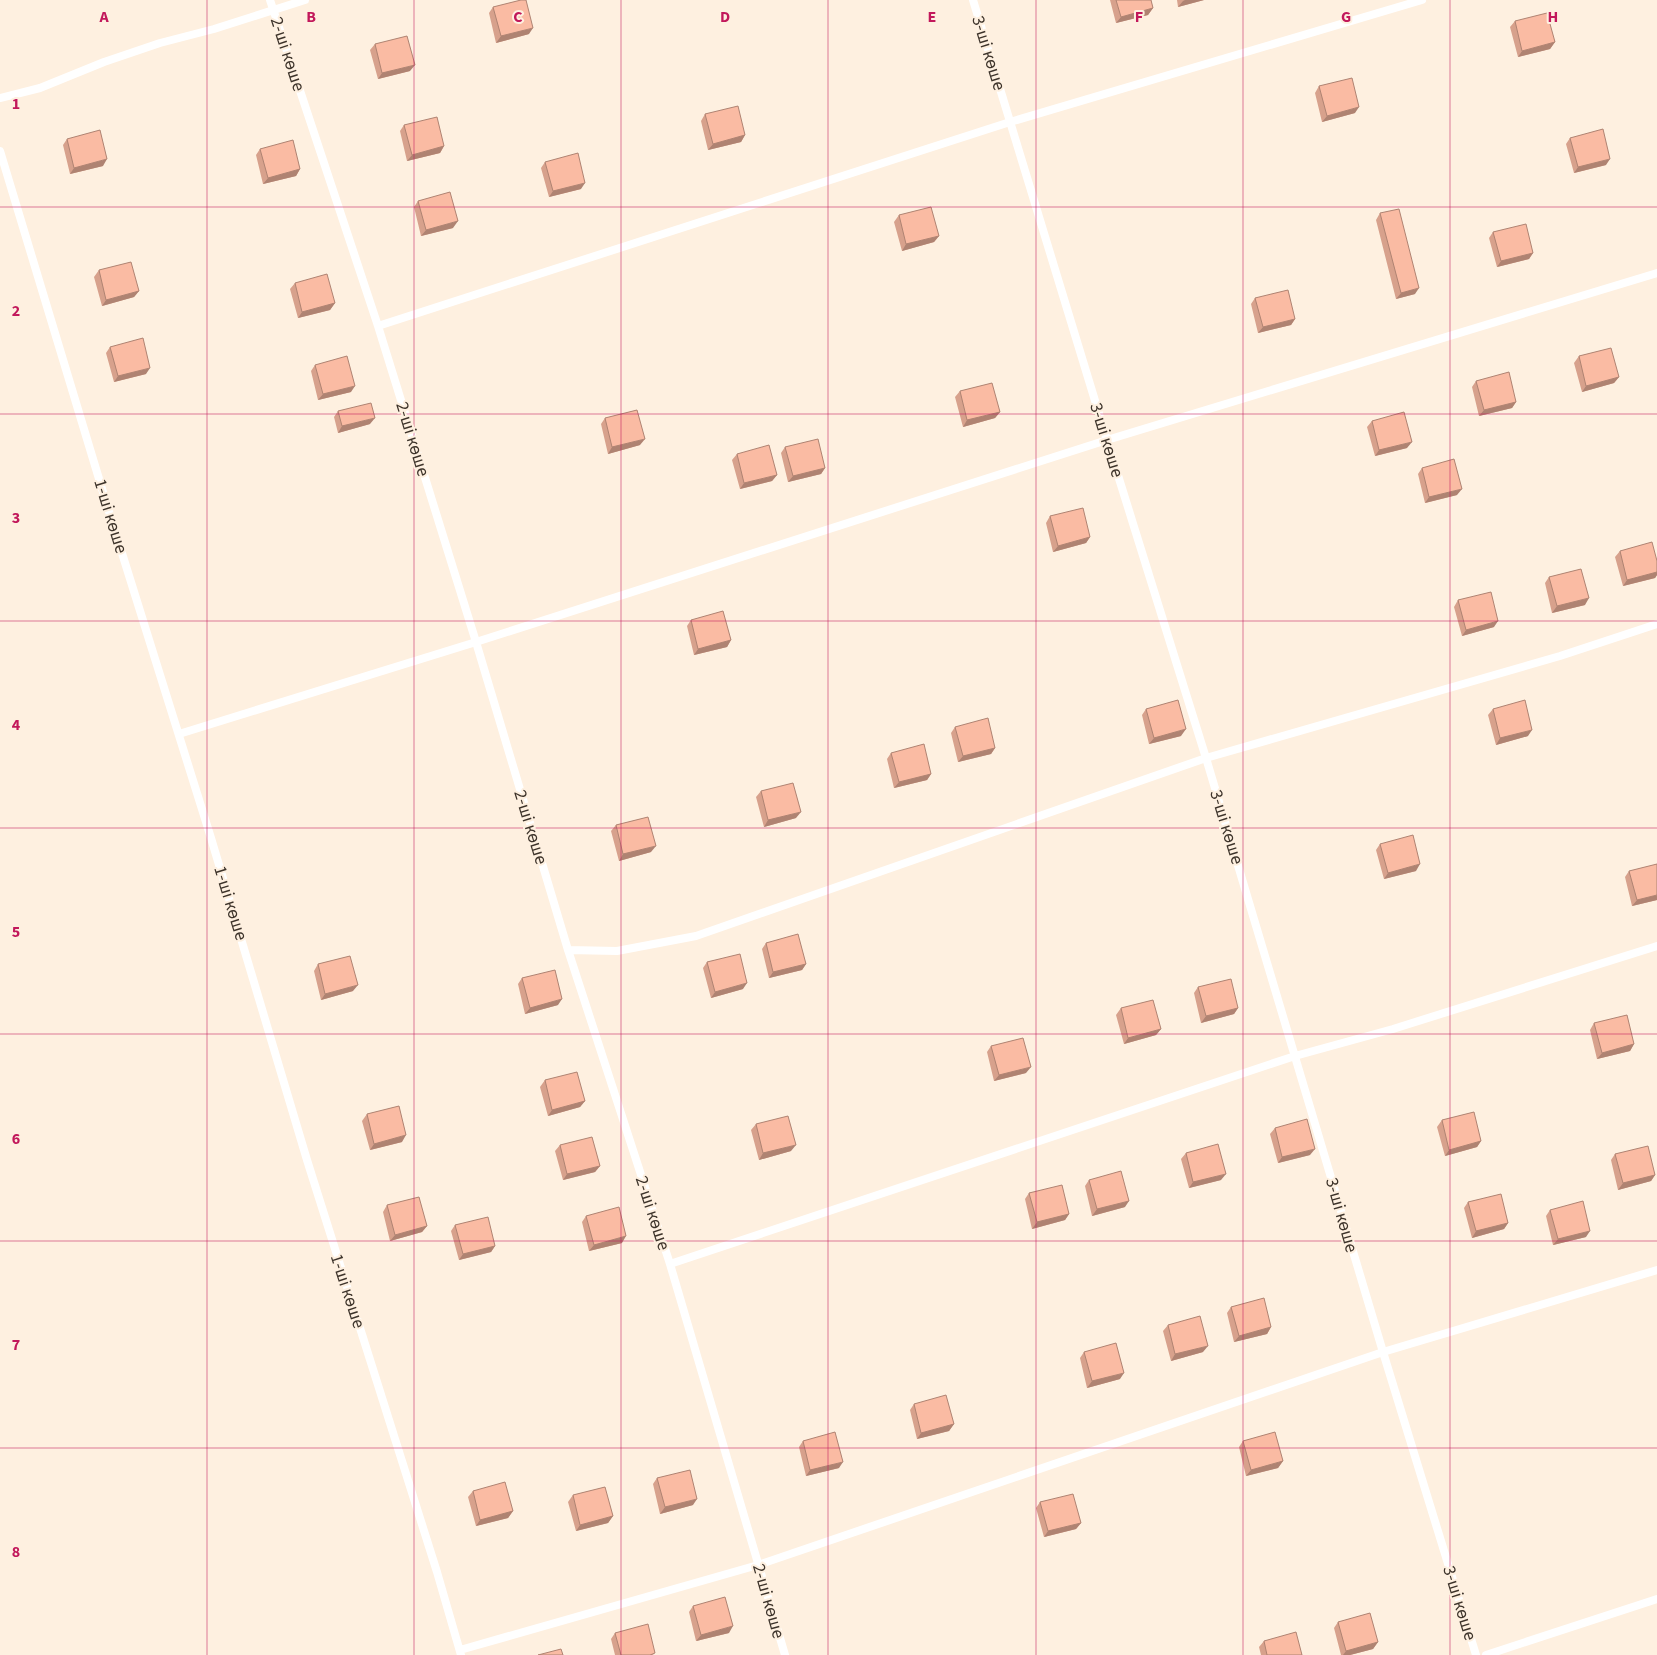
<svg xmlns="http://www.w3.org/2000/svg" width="1657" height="1655" font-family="'Source Sans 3',sans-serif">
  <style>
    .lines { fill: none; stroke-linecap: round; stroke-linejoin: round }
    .service { stroke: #fff; stroke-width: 8 }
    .wall { fill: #d7a18c }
    .shaded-wall { fill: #af8372 }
    .building { fill: #fabba3; stroke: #af8372 }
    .grid { fill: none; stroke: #c2185b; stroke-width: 1; stroke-opacity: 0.55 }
    .labels { text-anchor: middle; stroke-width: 4; stroke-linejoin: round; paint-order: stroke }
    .street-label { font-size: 18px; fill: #3d332a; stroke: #fef0e0 }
    .grid-label { font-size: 16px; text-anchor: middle; font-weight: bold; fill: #c2185b; stroke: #fef0e0; stroke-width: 4; stroke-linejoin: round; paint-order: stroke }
  </style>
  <rect width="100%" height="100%" fill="#fef0e0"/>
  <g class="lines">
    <path class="service" d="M270,0l108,326 98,316 92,308 102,314 115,391
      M973,0l134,440 99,318 177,594 93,303
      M0,98l40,-10 64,-26 56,-19 54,-14 91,-29
      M0,151l106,351 105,336 96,322 130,412 24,83
      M378,326l632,-204 412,-122
      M179,734l297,-92 631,-202 550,-167
      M568,950l49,1 79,-15 510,-178 354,-102 97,-32
      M670,1264l625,-208 98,-27 264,-83
      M460,1650l298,-85 625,-213 274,-82
      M1486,1655l171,-56"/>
  </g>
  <path class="wall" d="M1110,0h41l2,8 -5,7 -32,8z
    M1177,0h27l-26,7z
    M493,7l36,27 -33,9 -7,-30z
    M1515,21l40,21 -5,7 -32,8 -8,-30z
    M375,44l35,27 -32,8 -8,-29z
    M1319,86l36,27 -33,9 -7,-29z
    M705,114l40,21 -4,7 -33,8 -7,-29z
    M404,125l40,21 -4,7 -33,8 -7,-30z
    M1570,138l36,27 -32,8 -8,-29z
    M67,139l36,27 -33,8 -7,-29z
    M260,149l40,20 -4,7 -33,8 -7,-29z
    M545,162l36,27 -32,8 -8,-29z
    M418,201l35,27 -32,8 -7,-29z
    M1380,213l35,81 -19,5 -20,-79z
    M899,215l40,21 -5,6 -32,9 -8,-29z
    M1493,232l40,21 -4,6 -32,8 -8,-29z
    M99,270l40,21 -5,6 -32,9 -8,-29z
    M295,283l40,20 -5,7 -32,8 -8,-29z
    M1255,298l40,21 -4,6 -33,8 -7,-29z
    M110,347l36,27 -32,8 -8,-29z
    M1579,356l40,21 -5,6 -32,9 -8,-29z
    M315,365l36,27 -33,8 -7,-29z
    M1476,381l40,21 -4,6 -33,8 -7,-29z
    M960,391l40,21 -5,6 -32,9 -8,-30z
    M338,411l32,13 -32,9 -4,-16z
    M605,418l35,27 -32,9 -7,-30z
    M1372,421l35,27 -32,8 -8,-29z
    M785,447l40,21 -4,6 -33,8 -7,-29z
    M737,454l40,21 -5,6 -32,8 -8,-29z
    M1422,468l35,27 -32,8 -7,-29z
    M1050,516l40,21 -4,6 -33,9 -7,-29z
    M1620,551l37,10v14l-2,3 -32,8 -8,-29z
    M1549,577l36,28 -33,8 -7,-30z
    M1458,600l36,27 -32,9 -8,-29z
    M691,620l40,20 -4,7 -33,8 -7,-29z
    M1146,709l35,27 -32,8 -7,-29z
    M1493,709l35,27 -32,9 -8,-30z
    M955,727l40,21 -4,6 -33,8 -7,-29z
    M891,753l40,21 -4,6 -33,8 -7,-29z
    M761,791l35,27 -32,9 -8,-30z
    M616,825l35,27 -32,9 -8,-30z
    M1380,844l36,27 -32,8 -8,-29z
    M1629,871l28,29 -25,6 -7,-29z
    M766,943l40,21 -4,6 -33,8 -7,-29z
    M707,962l36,27 -32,9 -8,-30z
    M318,964l35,27 -32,9 -7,-29z
    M522,978l36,27 -33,9 -7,-30z
    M1198,987l40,21 -4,6 -33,9 -7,-30z
    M1121,1008l40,21 -5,6 -32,9 -8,-29z
    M1594,1023l40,21 -4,7 -33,8 -7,-29z
    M991,1046l35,27 -32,8 -7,-29z
    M545,1080l40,21 -5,6 -32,9 -8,-29z
    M367,1114l35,28 -32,8 -8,-29z
    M1442,1120l39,21 -4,6 -32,9 -8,-29z
    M756,1124l35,27 -32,9 -8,-30z
    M1275,1128l35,27 -32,8 -8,-29z
    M560,1145l40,21 -5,6 -32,8 -8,-29z
    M1186,1153l35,27 -32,8 -8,-29z
    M1615,1154l40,21 -4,6 -33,9 -7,-30z
    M1089,1180l36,27 -33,9 -7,-30z
    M1029,1193l40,21 -4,6 -33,9 -7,-30z
    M1468,1202l40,21 -4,6 -32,9 -8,-30z
    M387,1205l40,21 -5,6 -32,9 -7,-29z
    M1550,1210l36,27 -33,8 -7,-29z
    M586,1216l36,27 -33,8 -7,-29z
    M455,1225l40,21 -4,6 -32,8 -8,-29z
    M1231,1307l40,20 -4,7 -33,8 -7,-29z
    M1168,1325l35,27 -32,9 -8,-30z
    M1084,1352l36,27 -33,9 -7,-30z
    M914,1404l40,20 -5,7 -32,8 -7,-29z
    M803,1441l36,27 -33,8 -7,-29z
    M1243,1441l40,20 -5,7 -32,8 -7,-29z
    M657,1478l36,27 -33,9 -7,-30z
    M473,1491l40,20 -5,7 -32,8 -8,-29z
    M573,1495l40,21 -5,7 -32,8 -8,-29z
    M1040,1502l41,21 -5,6 -32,8 -8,-29z
    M693,1606l36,27 -33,8 -7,-29z
    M1338,1622l40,20 -5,7 -23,6h-9l-7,-27z
    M615,1633l39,22h-39l-4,-16z
    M1264,1641l38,14h-41l-2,-8z"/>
  <path class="shaded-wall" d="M1185,0h19l-26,7 5,-6z
    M1153,8l-5,7 -32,8 5,-6z
    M533,28l-4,6 -33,9 5,-7z
    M1555,42l-5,7 -32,8 4,-6z
    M415,65l-5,6 -32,8 4,-6z
    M1359,107l-4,6 -33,9 5,-6z
    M745,135l-4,7 -33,8 5,-6z
    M444,146l-4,7 -33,8 5,-6z
    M107,159l-4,7 -33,8 4,-6z
    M1610,159l-4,6 -32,8 4,-6z
    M300,169l-4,7 -33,8 5,-6z
    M585,183l-4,6 -32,8 4,-6z
    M458,221l-5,7 -32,8 5,-6z
    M939,236l-5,6 -32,9 4,-7z
    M1533,253l-4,6 -32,8 4,-6z
    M1419,288l-4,6 -19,5 5,-6z
    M139,291l-5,6 -32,9 4,-6z
    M335,303l-5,7 -32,8 4,-6z
    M1295,319l-4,6 -33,8 5,-6z
    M150,368l-4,6 -32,8 4,-6z
    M1619,377l-5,6 -32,9 4,-6z
    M355,386l-4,6 -33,8 5,-6z
    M1516,402l-4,6 -33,8 5,-6z
    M1000,412l-5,6 -32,9 4,-7z
    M375,418l-5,6 -32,9 4,-7z
    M645,439l-5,6 -32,9 4,-7z
    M1412,442l-5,6 -32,8 4,-6z
    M825,468l-4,6 -33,8 5,-6z
    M777,475l-5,6 -32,8 4,-6z
    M1462,489l-5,6 -32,8 4,-6z
    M1090,537l-4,6 -33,9 5,-6z
    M1657,572v3l-2,3 -32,8 4,-6z
    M1589,598l-4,7 -33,8 5,-7z
    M1498,621l-4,6 -32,9 4,-6z
    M731,640l-4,7 -33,8 4,-6z
    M1186,729l-5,7 -32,8 5,-6z
    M1532,730l-4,6 -32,9 4,-7z
    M995,748l-4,6 -33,8 5,-6z
    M931,774l-4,6 -33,8 5,-6z
    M801,812l-5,6 -32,9 4,-7z
    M656,846l-5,6 -32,9 4,-7z
    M1420,864l-4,7 -32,8 4,-6z
    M1657,895v5l-25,6 5,-6z
    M806,964l-4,6 -33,8 4,-6z
    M747,983l-4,6 -32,9 4,-6z
    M358,985l-5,6 -32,9 4,-6z
    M562,999l-4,6 -33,9 5,-6z
    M1238,1008l-4,6 -33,9 5,-7z
    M1161,1029l-5,6 -32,9 4,-6z
    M1634,1044l-4,7 -33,8 5,-6z
    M1031,1067l-5,6 -32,8 5,-6z
    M585,1101l-5,6 -32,9 4,-6z
    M406,1135l-4,7 -32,8 4,-6z
    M1481,1141l-4,6 -32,9 4,-6z
    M796,1145l-5,6 -32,9 4,-7z
    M1315,1149l-5,6 -32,8 4,-6z
    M600,1166l-5,6 -32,8 4,-6z
    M1226,1174l-5,6 -32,8 4,-6z
    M1655,1175l-4,6 -33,9 5,-7z
    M1129,1201l-4,6 -33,9 5,-7z
    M1069,1214l-4,6 -33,9 5,-7z
    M1508,1223l-4,6 -32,9 4,-7z
    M427,1226l-5,6 -32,9 5,-6z
    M1590,1231l-4,6 -33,8 5,-6z
    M626,1236l-4,7 -33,8 5,-6z
    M495,1246l-4,6 -32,8 4,-6z
    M1271,1327l-4,7 -33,8 5,-6z
    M1208,1346l-5,6 -32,9 4,-7z
    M1124,1373l-4,6 -33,9 5,-7z
    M954,1424l-5,7 -32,8 4,-6z
    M1283,1461l-5,7 -32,8 5,-6z
    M843,1462l-4,6 -33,8 4,-6z
    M697,1499l-4,6 -33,9 5,-7z
    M513,1511l-5,7 -32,8 4,-6z
    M613,1516l-5,7 -32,8 4,-6z
    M1081,1523l-5,6 -32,8 4,-6z
    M733,1626l-4,7 -33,8 5,-6z
    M1378,1642l-5,7 -23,6h-7l3,-4z"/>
  <path class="building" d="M521,0h5l7,28 -32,8 -8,-29z
    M1116,0h35l2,8 -32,9z
    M1547,13l8,29 -33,9 -7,-30z
    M407,36l8,29 -33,8 -7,-29z
    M1352,78l7,29 -32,9 -8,-30z
    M738,106l7,29 -32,9 -8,-30z
    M437,117l7,29 -32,9 -8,-30z
    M1603,129l7,30 -32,8 -8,-29z
    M100,130l7,29 -33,9 -7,-29z
    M293,140l7,29 -32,9 -8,-29z
    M578,153l7,30 -32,8 -8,-29z
    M450,192l8,29 -32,9 -8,-29z
    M931,207l8,29 -33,8 -7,-29z
    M1399,209l20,79 -18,5 -21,-80z
    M1526,224l7,29 -32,8 -8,-29z
    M131,262l8,29 -33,9 -7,-30z
    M327,274l8,29 -33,9 -7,-29z
    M1288,290l7,29 -32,8 -8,-29z
    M143,338l7,30 -32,8 -8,-29z
    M1611,348l8,29 -33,9 -7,-30z
    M347,356l8,30 -32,8 -8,-29z
    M1509,372l7,30 -32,8 -8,-29z
    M992,383l8,29 -33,8 -7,-29z
    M371,403l4,15 -33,8 -4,-15z
    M637,410l8,29 -33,8 -7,-29z
    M1404,412l8,30 -33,8 -7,-29z
    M818,439l7,29 -32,8 -8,-29z
    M769,445l8,30 -33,8 -7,-29z
    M1454,459l8,30 -33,8 -7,-29z
    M1083,508l7,29 -32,9 -8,-30z
    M1652,542l5,19v11l-30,8 -7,-29z
    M1581,569l8,29 -32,8 -8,-29z
    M1491,592l7,29 -32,9 -8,-30z
    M723,611l8,29 -33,9 -7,-29z
    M1178,700l8,29 -32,9 -8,-29z
    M1525,700l7,30 -32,8 -7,-29z
    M988,718l7,30 -32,8 -8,-29z
    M924,744l7,30 -32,8 -8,-29z
    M793,783l8,29 -33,8 -7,-29z
    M648,817l8,29 -33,8 -7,-29z
    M1413,835l7,29 -32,9 -8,-29z
    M1657,864v31l-20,5 -8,-29z
    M798,934l8,30 -33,8 -7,-29z
    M740,954l7,29 -32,9 -8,-30z
    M350,956l8,29 -33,9 -7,-30z
    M555,970l7,29 -32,9 -8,-30z
    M1231,979l7,29 -32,8 -8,-29z
    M1153,1000l8,29 -33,9 -7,-30z
    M1627,1015l7,29 -32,9 -8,-30z
    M1023,1038l8,29 -32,8 -8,-29z
    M577,1072l8,29 -33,9 -7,-30z
    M399,1106l7,29 -32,9 -7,-30z
    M1474,1112l7,29 -32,9 -7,-30z
    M788,1116l8,29 -33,8 -7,-29z
    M1307,1119l8,30 -33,8 -7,-29z
    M592,1137l8,29 -33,8 -7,-29z
    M1218,1144l8,30 -33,8 -7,-29z
    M1648,1146l7,29 -32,8 -8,-29z
    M1121,1171l8,30 -32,8 -8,-29z
    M1062,1185l7,29 -32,8 -8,-29z
    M1501,1194l7,29 -32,8 -8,-29z
    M419,1197l8,29 -32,9 -8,-30z
    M1583,1201l7,30 -32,8 -8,-29z
    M619,1207l7,29 -32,9 -8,-29z
    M488,1217l7,29 -32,8 -8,-29z
    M1264,1298l7,29 -32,9 -8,-29z
    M1200,1316l8,30 -33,8 -7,-29z
    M1116,1343l8,30 -32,8 -8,-29z
    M946,1395l8,29 -33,9 -7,-29z
    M835,1432l8,30 -33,8 -7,-29z
    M1275,1432l8,29 -32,9 -8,-29z
    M690,1470l7,29 -32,8 -8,-29z
    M505,1482l8,29 -33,9 -7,-29z
    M605,1487l8,29 -33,9 -7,-30z
    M1073,1494l8,29 -33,8 -8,-29z
    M725,1597l8,29 -32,9 -8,-29z
    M1370,1613l8,29 -32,9 -8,-29z
    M648,1624l7,29 -5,2h-29l-6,-22z
    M1296,1632l6,23h-35l-3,-14z
    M561,1649l2,6h-25z"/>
  <path class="grid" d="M207,0v1655M414,0v1655M621,0v1655M828,0v1655M1036,0v1655M1243,0v1655M1450,0v1655M0,207h1657M0,414h1657M0,621h1657M0,828h1657M0,1034h1657M0,1241h1657M0,1448h1657"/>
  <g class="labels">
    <g class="street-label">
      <text transform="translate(989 53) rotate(73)" y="6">3-ші көше</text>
      <text transform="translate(288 54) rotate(72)" y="6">2-ші көше</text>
      <text transform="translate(413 439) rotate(73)" y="6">2-ші көше</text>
      <text transform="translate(1107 440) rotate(73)" y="6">3-ші көше</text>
      <text transform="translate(111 516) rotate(73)" y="6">1-ші көше</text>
      <text transform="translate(531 827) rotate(73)" y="6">2-ші көше</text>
      <text transform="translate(1227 827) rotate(73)" y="6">3-ші көше</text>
      <text transform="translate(231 903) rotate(73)" y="6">1-ші көше</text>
      <text transform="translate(653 1213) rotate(72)" y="6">2-ші көше</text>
      <text transform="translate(1342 1215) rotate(74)" y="6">3-ші көше</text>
      <text transform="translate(348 1291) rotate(72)" y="6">1-ші көше</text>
      <text transform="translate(769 1601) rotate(74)" y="6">2-ші көше</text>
      <text transform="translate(1460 1603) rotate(73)" y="6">3-ші көше</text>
    </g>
  </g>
  <g class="grid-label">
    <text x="104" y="22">A</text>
    <text x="311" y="22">B</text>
    <text x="518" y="22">C</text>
    <text x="725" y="22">D</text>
    <text x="932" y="22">E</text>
    <text x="1139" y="22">F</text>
    <text x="1346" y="22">G</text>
    <text x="1553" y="22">H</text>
    <text x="16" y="109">1</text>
    <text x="16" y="316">2</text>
    <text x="16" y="523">3</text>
    <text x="16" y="730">4</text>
    <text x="16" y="937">5</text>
    <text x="16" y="1144">6</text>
    <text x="16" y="1350">7</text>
    <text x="16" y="1557">8</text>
  </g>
</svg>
